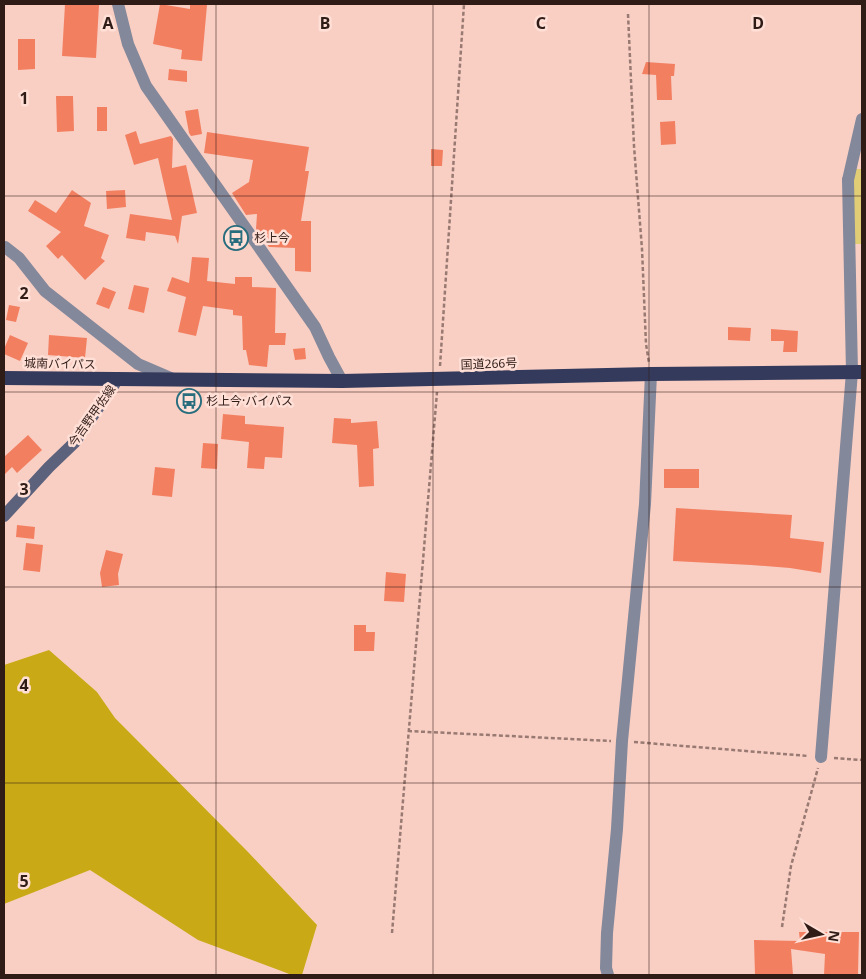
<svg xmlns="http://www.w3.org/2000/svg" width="866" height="979" font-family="'Noto Sans','Noto Sans JP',sans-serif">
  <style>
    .green { fill: #e2cd77 }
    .forest { fill: #c9aa16 }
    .building { fill: #f37f61 }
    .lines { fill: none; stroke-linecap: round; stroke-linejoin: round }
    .path { stroke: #997a72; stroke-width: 2.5; stroke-dasharray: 4 2.5; stroke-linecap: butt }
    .minor { stroke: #84889b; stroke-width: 12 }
    .tertiary { stroke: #84889b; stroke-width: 12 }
    .secondary { stroke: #5c617c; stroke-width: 12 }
    .trunk { stroke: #343a5c; stroke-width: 14 }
    .grid { fill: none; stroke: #2f1c17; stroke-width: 1; stroke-opacity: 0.55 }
    .labels { text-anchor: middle; stroke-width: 5; stroke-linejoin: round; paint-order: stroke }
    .poi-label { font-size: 12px; fill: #2f1c17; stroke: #ffdfd6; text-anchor: start }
    .street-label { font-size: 12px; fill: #2f1c17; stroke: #ffdfd6 }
    .grid-label { font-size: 16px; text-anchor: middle; font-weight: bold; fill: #2f1c17; stroke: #ffdfd6; stroke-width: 5; stroke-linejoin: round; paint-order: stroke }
  </style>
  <rect width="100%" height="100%" fill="#f9cfc4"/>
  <path class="green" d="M854,169h8v75h-8z"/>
  <path class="forest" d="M49,650l48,42 18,26 133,134 69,73 -15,50h-10l-94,-35 -108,-70 -86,34v-239z"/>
  <path class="building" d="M65,4l34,1 -3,53 -34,-2z
    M160,4l30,5v-5l17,1 -5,56 -21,-2 1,-9 -29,-6z
    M18,39h17v30l-17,1z
    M646,62l29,2 -1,12h-3l1,24h-15l-1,-25 -14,-1z
    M169,69l18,2v11l-19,-2z
    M56,96h17l1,35 -17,1z
    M97,107h10v24h-10z
    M198,109l4,25 -11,2 -2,-3 -4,-22z
    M675,121l1,23 -15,1 -1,-23z
    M136,131l4,13 31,-8 2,3 -1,29 14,-3 11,48 -15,3 -4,28 -3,-8 -29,-4 -1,9 -19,-3 4,-24 42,6 -14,-62 -24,7 -9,-30z
    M207,132l102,15 -4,24h4l-8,50h10v51l-16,-1v-23l-26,-1 -13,-18 1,-15 -11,1 -14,-22 17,-11 4,-22 -49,-7z
    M431,149l12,1 -1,16h-11z
    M72,190l19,13 -7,23 25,9 -8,23 4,3 -20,19 -23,-25 -4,4 -12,-13 15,-14 -33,-21 7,-11 21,13z
    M125,190l1,17 -19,2 -1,-18z
    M192,257l17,1 -2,23 28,3v-7h17v10l24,1 -1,45h11l-1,12h-16l-2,22 -18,-2 -3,-15h-3l-1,-34 -9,-1v-5l-30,-4 -7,30 -18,-4 8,-35 -19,-6 5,-14 17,6z
    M134,285l15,3 -5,25 -16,-4z
    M103,287l13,5 -7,17 -13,-5z
    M9,305l11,2 -4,15 -10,-2z
    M728,327l23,1 -1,13 -22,-1z
    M771,329l27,2 -1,21h-14l1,-11h-13z
    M10,335l18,8 -8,18 -16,-7v-5z
    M49,335l38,3 -2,20 -37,-3z
    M305,348l1,11 -11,1 -2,-11z
    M223,414l22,2v8l39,3 -2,31 -17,-1 -1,12 -17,-1 2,-26 -28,-3z
    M334,418l17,1v4l26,-2 2,27 -6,1 1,37 -15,1 -2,-42 -25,-2z
    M28,435l14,15 -25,23 -5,-6 -8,8v-18z
    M203,443l15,1 -1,25 -16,-1z
    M155,467l20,2 -3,28 -20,-2z
    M664,469h35v19h-35z
    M676,508l116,7 -2,23 34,4 -3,31 -31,-5 -39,-3 -78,-4z
    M17,525l18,2 -1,12 -18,-2z
    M26,543l17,2 -3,27 -17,-2z
    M106,550l17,4 -5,20 1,11 -17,2 -2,-14z
    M386,572l20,2 -2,28 -20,-1z
    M354,625h12v7h9l-1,19h-20z
    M799,932h60l-1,43h-34l1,-21 -34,-5 2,26h-38l-1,-35 46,1z"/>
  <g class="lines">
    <path class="path" d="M628,14l6,132 8,103 4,95 3,19
      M440,366l24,-362
      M408,731l203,10
      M634,742l174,14
      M834,758l28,2
      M782,927l9,-61 27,-98
      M392,933l45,-541"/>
    <path class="minor" d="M848,180l14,-61
      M5,247l14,11 26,33 93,73 35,15
      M821,757l31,-385
      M608,975l-2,-7 1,-35 10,-104 5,-88 23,-237 6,-130"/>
    <path class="tertiary" d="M118,4l10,40 18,42 169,241 14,30 13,24
      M848,180l4,192"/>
    <path class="secondary" d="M4,516l45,-49 25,-24 43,-63"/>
    <path class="trunk" d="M4,378l338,3 309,-7 211,-2"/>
  </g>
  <path class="grid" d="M216,4v971M433,4v971M649,4v971M4,196h858M4,392h858M4,587h858M4,783h858"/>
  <defs>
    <symbol id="bus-ring" viewBox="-11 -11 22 22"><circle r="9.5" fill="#ffdfd6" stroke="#286d7d" stroke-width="1.5"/><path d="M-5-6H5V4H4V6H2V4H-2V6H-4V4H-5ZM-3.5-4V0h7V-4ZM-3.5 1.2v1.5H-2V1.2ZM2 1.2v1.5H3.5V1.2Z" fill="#286d7d"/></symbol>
  </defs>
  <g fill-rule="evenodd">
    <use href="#bus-ring" x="222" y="224" width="28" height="28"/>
    <use href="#bus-ring" x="175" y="387" width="28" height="28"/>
  </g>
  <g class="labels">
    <g class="poi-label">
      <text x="254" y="242">杉上今</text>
      <text x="206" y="405">杉上今·バイパス</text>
    </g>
    <g class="street-label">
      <text transform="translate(60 364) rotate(1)" y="4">城南バイパス</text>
      <text transform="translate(489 364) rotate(-2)" y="4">国道266号</text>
      <text transform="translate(92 416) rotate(-55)" y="4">今吉野甲佐線</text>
    </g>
  </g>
  <g class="grid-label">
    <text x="108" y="29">A</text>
    <text x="325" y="29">B</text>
    <text x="541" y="29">C</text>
    <text x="758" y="29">D</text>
    <text x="24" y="104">1</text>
    <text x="24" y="299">2</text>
    <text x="24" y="495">3</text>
    <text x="24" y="691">4</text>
    <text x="24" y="887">5</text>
  </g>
  <rect width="866" height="979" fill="none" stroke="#2f1c17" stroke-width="10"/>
  <g transform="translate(821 934) rotate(99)" stroke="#ffdfd6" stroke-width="4" paint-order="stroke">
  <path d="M0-4L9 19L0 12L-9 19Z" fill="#2f1c17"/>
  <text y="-8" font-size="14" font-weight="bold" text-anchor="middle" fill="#2f1c17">N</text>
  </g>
</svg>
